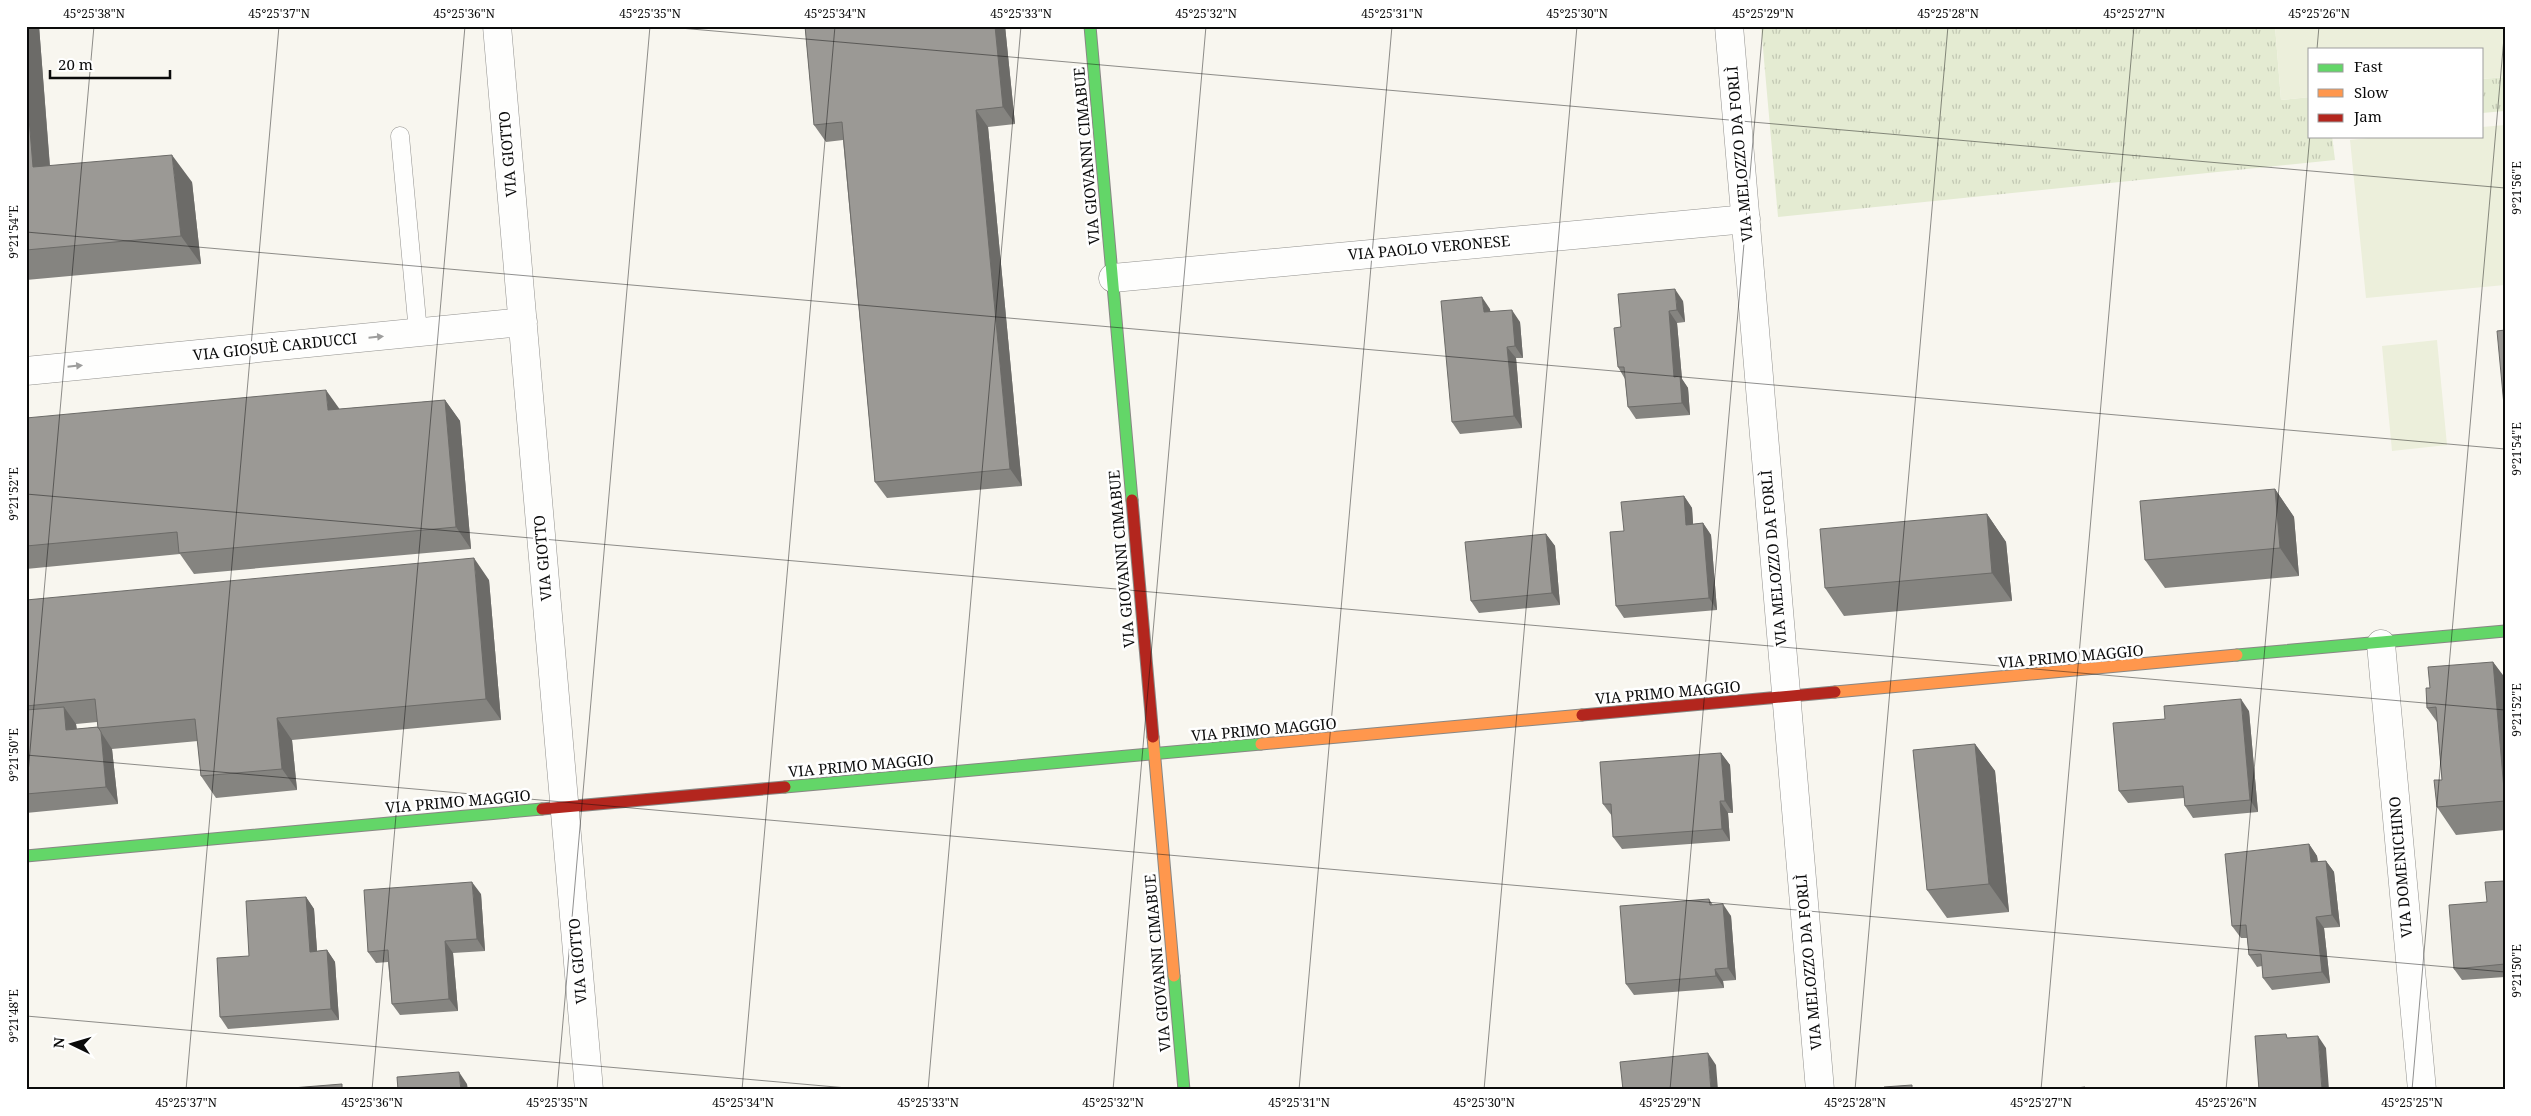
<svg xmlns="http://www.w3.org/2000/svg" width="2531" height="1116" font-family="'Noto Serif',serif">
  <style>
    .grass { fill: url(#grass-tufts) }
    .pitch { fill: #ecefdb }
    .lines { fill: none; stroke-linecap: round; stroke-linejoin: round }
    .lane-casing { stroke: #92918e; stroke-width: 19 }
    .street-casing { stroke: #92918e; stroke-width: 29 }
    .fast-casing { stroke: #888784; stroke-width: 13 }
    .slow-casing { stroke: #888784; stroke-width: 13 }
    .jam-casing { stroke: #888784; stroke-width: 13 }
    .lane { stroke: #fefefd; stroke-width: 18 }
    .street { stroke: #fefefd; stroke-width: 28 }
    .fast { stroke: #63d668; stroke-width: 11 }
    .slow { stroke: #ff974d; stroke-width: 11 }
    .jam { stroke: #b3261e; stroke-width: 11 }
    .wall { fill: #858480; fill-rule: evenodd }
    .shaded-wall { fill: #6c6b68 }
    .building { fill: #9b9995; stroke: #6c6b68 }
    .oneway { fill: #9d9d9c }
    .ticks { fill: none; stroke: #0b0b0b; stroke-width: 1; stroke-opacity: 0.45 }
    .labels { text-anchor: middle; stroke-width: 5; stroke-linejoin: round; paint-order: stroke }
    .street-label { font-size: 15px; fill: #0b0b0b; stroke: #fff }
    .neatline { fill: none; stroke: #0b0b0b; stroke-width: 2 }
    .ticks-label { font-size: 12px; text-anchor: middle; fill: #0b0b0b }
  </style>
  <defs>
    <pattern id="grass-tufts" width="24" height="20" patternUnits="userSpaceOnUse" patternTransform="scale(1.25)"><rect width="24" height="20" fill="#e4ebd2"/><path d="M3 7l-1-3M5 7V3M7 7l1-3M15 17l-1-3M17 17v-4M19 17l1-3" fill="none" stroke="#c2c8b3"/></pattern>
  </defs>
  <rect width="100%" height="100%" fill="#f8f6ef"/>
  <path class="grass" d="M1761,26h514l6,74 29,-3v39h22l3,24 -557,57z
    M2505,77v34l-23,2v-34z"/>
  <path class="pitch" d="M2275,26h230v51l-23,2v-30h-172v48l-29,3z
    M2505,125v160l-139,13 -16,-158 36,-4h96v-9z
    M2437,340l10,105 -55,6 -10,-105z"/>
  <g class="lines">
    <defs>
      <path id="lane" d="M400,136l18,196"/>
      <path id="street" d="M497,26l92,1064
        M1729,26l91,1064
        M1113,278l633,-59
        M26,371l497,-49
        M2381,644l41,446"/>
      <path id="fast" d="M1090,26l42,474
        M2237,655l268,-24
        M785,787l476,-43
        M26,856l516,-47
        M1174,976l10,114"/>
      <path id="slow" d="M1835,692l402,-37
        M1153,737l21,239
        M1261,744l321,-29"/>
      <path id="jam" d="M1132,500l21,237
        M1582,715l253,-23
        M542,809l243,-22"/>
    </defs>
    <use href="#lane" class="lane-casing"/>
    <use href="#street" class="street-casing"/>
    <use href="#fast" class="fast-casing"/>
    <use href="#slow" class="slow-casing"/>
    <use href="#jam" class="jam-casing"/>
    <use href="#lane" class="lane"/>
    <use href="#street" class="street"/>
    <use href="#fast" class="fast"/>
    <use href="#slow" class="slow"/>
    <use href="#jam" class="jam"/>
  </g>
  <path class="wall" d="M26,26h13l11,140 142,16 9,82 -175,16z
    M805,26h200l10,98 -27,3 34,359 -135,12 -12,-16 -32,-342 -17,2 -12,-17z
    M1683,301l2,21 -8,1 5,56 6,9 2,27 -54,4 -8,-12 -3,-28 -7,-12 3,-40z
    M1490,309v3l30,10 3,36h-7l6,70 -62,6 -8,-12z
    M445,400l15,21 11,128 -277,25 -14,-20 -154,15v-151l314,-9z
    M2275,489l19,28 5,59 -134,12 -20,-28z
    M1684,496l8,12 1,16 10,-1 8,12 6,75 -93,8 -8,-12 8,-75z
    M1987,514l19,28 6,59 -168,15 -19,-28z
    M1546,534l9,12 5,59 -81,8 -8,-12z
    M489,580l12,140 -209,20 5,50 -81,8 -15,-22 -3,-35 -86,8 6,55 -92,9v-213zM97,722l1,5 -21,2 -1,-5z
    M2493,662l12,16v152l-49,5 -19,-28 5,-27 -5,-58 -10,-14 3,-20z
    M2249,711l9,101 -65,6 -8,-12 -1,-8 -56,5 -9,-12z
    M1975,744l20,27 14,141 -62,6 -20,-28z
    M1721,753l9,12 3,48h-5l2,28 -108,8 -9,-12 -1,-21 -9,-12z
    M2309,844l8,12 1,5h8l8,11 6,55 -16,1 6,55 -58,7 -9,-12 -1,-12 -5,1 -8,-12 -2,-17h-6l-9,-12z
    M2505,881v96l-43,3 -8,-11 33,-67z
    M481,894l4,57 -32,2 5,58 -58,4 -8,-11 -4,-42 -12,1 -8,-11z
    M306,897l8,12 3,42 10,-1 8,12 4,58 -111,9 -8,-12 29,-61z
    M1709,899l4,6 18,11 5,64 -13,1 1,7 -90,7 -8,-11z"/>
  <path class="shaded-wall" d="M26,26h13l13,169 -19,-28 -7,-85z
    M995,26h10l10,98 -12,-17z
    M976,110l12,17 34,359 -12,-17z
    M172,155l20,27 9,82 -20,-28z
    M1675,289l8,12 2,21 -8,-12z
    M1482,297l8,12 2,15 -8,-12z
    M1512,310l8,12 3,36 -8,-12z
    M1669,311l8,12 5,56 6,9 2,27 -8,-12 -8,-26z
    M1507,347l9,11 6,70 -8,-12z
    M326,390l15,21 -13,-1z
    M445,400l15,21 11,128 -15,-22z
    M2275,489l19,28 5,59 -19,-28z
    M1684,496l8,12 2,29 -8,-12z
    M1987,514l19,28 6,59 -20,-28z
    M1703,523l8,12 6,75 -8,-12z
    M1546,534l9,12 5,59 -8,-12z
    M474,558l15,22 12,140 -15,-21z
    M2493,662l12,16v123z
    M2241,699l8,12 9,101 -8,-12z
    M64,707l12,17 2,22 -12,-16z
    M277,718l15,22 5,50 -15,-21z
    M101,732l11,17 6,55 -12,-17z
    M1975,744l20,27 14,141 -20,-28z
    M1721,753l9,12 3,48 -8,-12z
    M1720,801l8,12 2,28 -8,-12z
    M2309,844l8,12 2,18 -8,-12z
    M2326,861l8,11 6,55 -8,-12z
    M472,882l9,12 4,57 -8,-12z
    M306,897l8,12 4,55 -8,-12z
    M1723,904l8,12 5,64 -8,-12z
    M2316,917l8,11 6,55 -8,-11z
    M445,941l8,12 5,58 -9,-12z
    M327,950l8,12 4,58 -8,-11z
    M1715,969l8,12 1,7 -8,-12z
    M2318,1036l8,12 3,42h-7z
    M1708,1053l8,12 2,25h-7z
    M459,1072l8,12 1,6h-7z"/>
  <path class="building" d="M805,26h190l8,81 -27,3 34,359 -135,13 -33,-360 -28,3z
    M26,82l7,85 139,-12 9,81 -155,14z
    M1675,289l2,21 -8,1 5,66 6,-1 2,27 -54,4 -4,-40h-6l-4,-39 7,-1 -3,-33z
    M1482,297l2,15 28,-2 3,36 -8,1 7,69 -62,6 -11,-121z
    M2505,330v86l-8,-85z
    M326,390l2,20 117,-10 11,127 -277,26 -2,-21 -151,14v-128z
    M2275,489l5,59 -135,12 -5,-59z
    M1684,496l2,29 17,-2 6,75 -93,8 -6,-74 14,-1 -3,-29z
    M1987,514l5,59 -167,15 -5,-59z
    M1546,534l6,59 -81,8 -6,-59z
    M474,558l12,141 -209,19 5,51 -81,7 -6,-57 -97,9 -3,-29 -69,7v-106z
    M2493,662l12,139 -68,6 -3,-27h8l-6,-73 -9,1 -1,-20h4l-2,-21z
    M2241,699l9,101 -65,6 -2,-20 -64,5 -6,-68 52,-4 -1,-13z
    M64,707l2,23 32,-3 3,5 5,55 -80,7v-84z
    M1975,744l14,140 -62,6 -14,-140z
    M1721,753l4,48h-5l2,28 -109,8 -2,-33h-8l-3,-42z
    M2309,844l2,18 15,-1 6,54 -16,2 6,55 -59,6 -2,-24 -12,1 -3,-30 -14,1 -7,-72z
    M2505,881v83l-51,5 -5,-64 38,-3 -2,-20z
    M472,882l5,57 -32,2 4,58 -57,5 -4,-54 -20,2 -4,-62z
    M306,897l4,55 17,-2 4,59 -111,8 -3,-59 32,-2 -3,-55z
    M1709,899l1,6 13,-1 5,64 -13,1 1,7 -90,8 -6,-78z
    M2286,1034l1,4 31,-2 4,54h-63l-4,-54z
    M1708,1053l3,37h-88l-3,-28z
    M459,1072l2,18h-63l-1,-13z
    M342,1084v6h-75z
    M1912,1085v5h-28v-3z
    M2085,1087v3h-26z"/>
  <defs><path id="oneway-solid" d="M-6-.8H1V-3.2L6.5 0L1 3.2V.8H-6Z" transform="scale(1.25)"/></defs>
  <g class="oneway">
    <use href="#oneway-solid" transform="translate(376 337) rotate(-6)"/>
    <use href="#oneway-solid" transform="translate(75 366) rotate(-6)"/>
  </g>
  <path class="ticks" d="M657,26l1848,162M2317,49l2,-23M26,232l2479,217M26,494l2479,216M26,755l2479,217M26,796l68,-770M26,1016l844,74M186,1090l93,-1064M372,1090l93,-1064M557,1090l93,-1064M742,1090l93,-1064M928,1090l93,-1064M1113,1090l93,-1064M1299,1090l93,-1064M1484,1090l93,-1064M1670,1090l93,-1064M1855,1090l93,-1064M2041,1090l93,-1064M2226,1090l84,-956M2412,1090l93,-1064"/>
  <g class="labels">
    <g class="street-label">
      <text transform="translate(508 154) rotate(-95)" y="5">VIA GIOTTO</text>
      <text transform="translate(1740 154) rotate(-95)" y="5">VIA MELOZZO DA FORLÌ</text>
      <text transform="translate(1087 156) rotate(-95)" y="5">VIA GIOVANNI CIMABUE</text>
      <text transform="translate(1429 248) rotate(-5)" y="5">VIA PAOLO VERONESE</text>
      <text transform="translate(275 347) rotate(-6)" y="5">VIA GIOSUÈ CARDUCCI</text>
      <text transform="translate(543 558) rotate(-95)" y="5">VIA GIOTTO</text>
      <text transform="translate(1774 558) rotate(-95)" y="5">VIA MELOZZO DA FORLÌ</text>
      <text transform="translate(1122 559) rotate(-95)" y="5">VIA GIOVANNI CIMABUE</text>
      <text transform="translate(2071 657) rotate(-5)" y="5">VIA PRIMO MAGGIO</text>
      <text transform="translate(1668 693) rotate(-5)" y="5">VIA PRIMO MAGGIO</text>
      <text transform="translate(1264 730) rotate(-5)" y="5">VIA PRIMO MAGGIO</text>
      <text transform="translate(861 766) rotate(-5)" y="5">VIA PRIMO MAGGIO</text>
      <text transform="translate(458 802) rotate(-5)" y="5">VIA PRIMO MAGGIO</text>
      <text transform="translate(2401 867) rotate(-95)" y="5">VIA DOMENICHINO</text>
      <text transform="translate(578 961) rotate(-95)" y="5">VIA GIOTTO</text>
      <text transform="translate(1809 962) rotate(-95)" y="5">VIA MELOZZO DA FORLÌ</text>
      <text transform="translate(1158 963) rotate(-95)" y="5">VIA GIOVANNI CIMABUE</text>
    </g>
  </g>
  <rect width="2531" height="1116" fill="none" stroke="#ffffff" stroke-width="55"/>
  <rect x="2308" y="48" width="175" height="90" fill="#ffffff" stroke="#9d9d9d"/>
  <rect x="2318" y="64" width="25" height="8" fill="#63d668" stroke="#9d9d9d"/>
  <text x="2354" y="72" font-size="15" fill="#0b0b0b">Fast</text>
  <rect x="2318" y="89" width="25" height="8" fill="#ff974d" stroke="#9d9d9d"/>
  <text x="2354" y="98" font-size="15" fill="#0b0b0b">Slow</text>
  <rect x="2318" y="114" width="25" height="8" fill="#b3261e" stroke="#9d9d9d"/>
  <text x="2354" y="122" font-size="15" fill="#0b0b0b">Jam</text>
  <g transform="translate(72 1044) rotate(275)" stroke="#ffffff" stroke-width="4" paint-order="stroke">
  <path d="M0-4L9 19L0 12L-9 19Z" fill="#0b0b0b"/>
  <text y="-8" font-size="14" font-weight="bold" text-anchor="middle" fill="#0b0b0b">N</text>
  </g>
  <path d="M50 70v8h120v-8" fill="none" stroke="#0b0b0b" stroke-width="2.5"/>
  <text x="58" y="70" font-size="15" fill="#0b0b0b" stroke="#ffffff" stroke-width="4" paint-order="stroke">20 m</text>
  <rect x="28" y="28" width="2476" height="1060" class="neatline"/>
  <g class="ticks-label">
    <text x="94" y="18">45°25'38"N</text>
    <text x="279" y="18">45°25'37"N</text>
    <text x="464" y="18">45°25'36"N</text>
    <text x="650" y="18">45°25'35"N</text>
    <text x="835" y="18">45°25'34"N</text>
    <text x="1021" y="18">45°25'33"N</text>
    <text x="1206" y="18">45°25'32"N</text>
    <text x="1392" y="18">45°25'31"N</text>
    <text x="1577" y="18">45°25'30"N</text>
    <text x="1763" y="18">45°25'29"N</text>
    <text x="1948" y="18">45°25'28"N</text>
    <text x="2134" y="18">45°25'27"N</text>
    <text x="2319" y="18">45°25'26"N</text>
    <text transform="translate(2517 188) rotate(-90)" y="4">9°21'56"E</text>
    <text transform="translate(14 232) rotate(-90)" y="4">9°21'54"E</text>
    <text transform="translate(2517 449) rotate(-90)" y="4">9°21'54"E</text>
    <text transform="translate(14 494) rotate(-90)" y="4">9°21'52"E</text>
    <text transform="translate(2517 710) rotate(-90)" y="4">9°21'52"E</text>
    <text transform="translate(14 755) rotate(-90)" y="4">9°21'50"E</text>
    <text transform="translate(2517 971) rotate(-90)" y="4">9°21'50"E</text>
    <text transform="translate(14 1016) rotate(-90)" y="4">9°21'48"E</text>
    <text x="186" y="1107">45°25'37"N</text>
    <text x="372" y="1107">45°25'36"N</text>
    <text x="557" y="1107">45°25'35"N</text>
    <text x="743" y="1107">45°25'34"N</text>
    <text x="928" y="1107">45°25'33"N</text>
    <text x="1113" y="1107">45°25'32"N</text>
    <text x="1299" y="1107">45°25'31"N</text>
    <text x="1484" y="1107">45°25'30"N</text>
    <text x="1670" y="1107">45°25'29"N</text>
    <text x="1855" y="1107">45°25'28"N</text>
    <text x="2041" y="1107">45°25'27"N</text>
    <text x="2226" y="1107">45°25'26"N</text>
    <text x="2412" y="1107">45°25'25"N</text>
  </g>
</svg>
